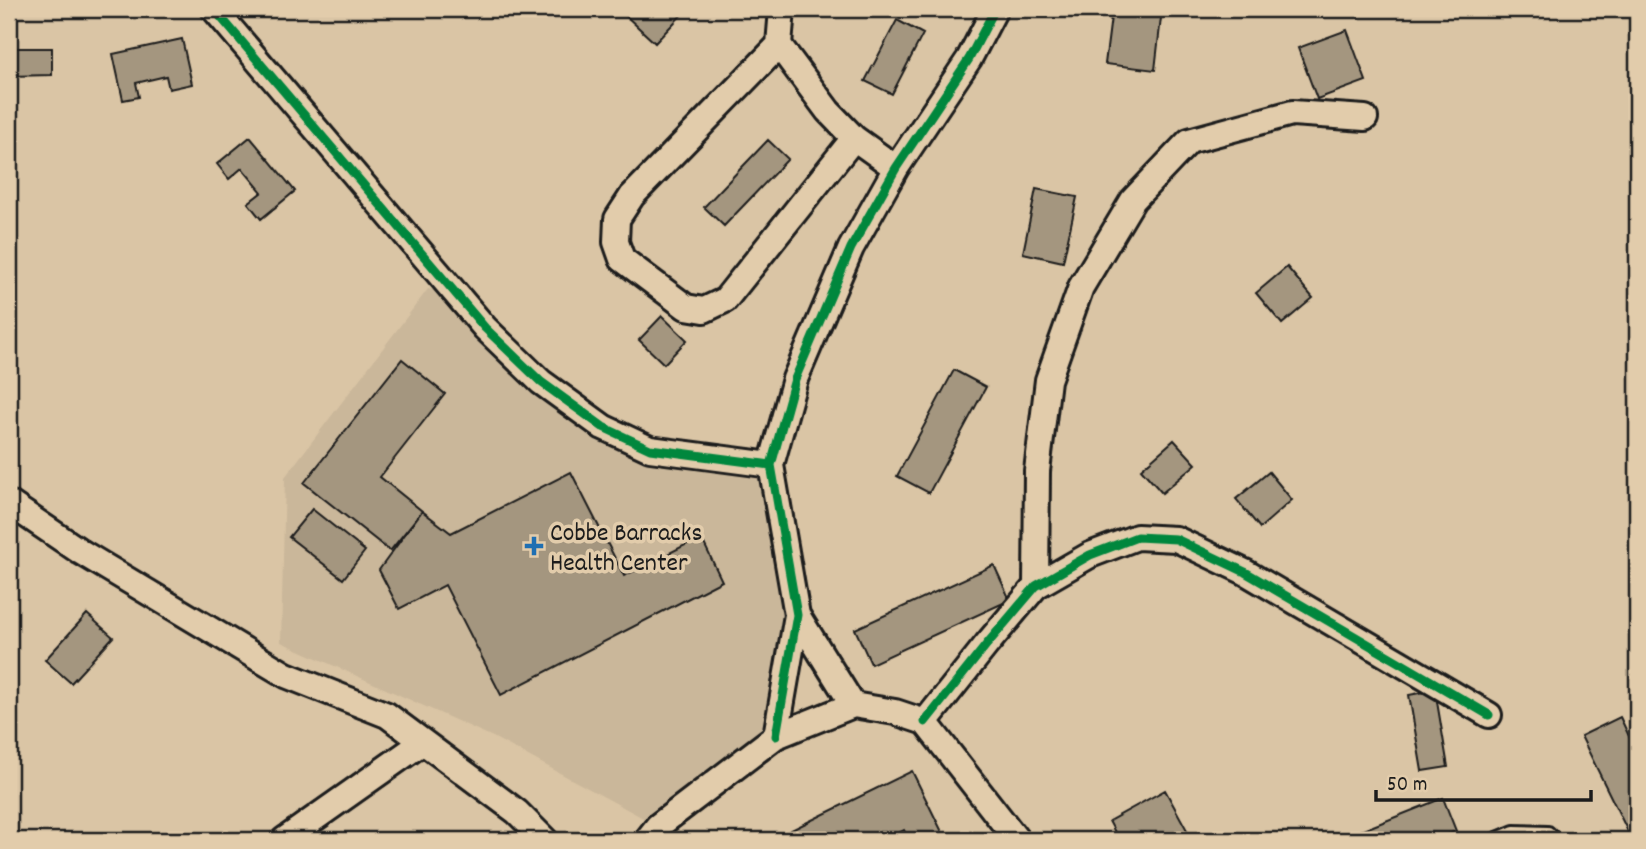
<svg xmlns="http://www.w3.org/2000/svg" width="1646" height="849" font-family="Dekko,sans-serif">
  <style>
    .built { fill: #cab79a }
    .building { fill: #a4967f; stroke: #1c1c1c; stroke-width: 2 }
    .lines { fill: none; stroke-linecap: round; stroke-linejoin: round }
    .service-casing { stroke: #1c1c1c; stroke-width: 18 }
    .minor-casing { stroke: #1c1c1c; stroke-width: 30 }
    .service { stroke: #e2ccab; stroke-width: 12 }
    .minor { stroke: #e2ccab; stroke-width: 24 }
    .cycleway-casing { stroke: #e2ccab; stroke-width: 13 }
    .cycleway { stroke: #00873e; stroke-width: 9 }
    .poi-dot { fill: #1f6fb2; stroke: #e2ccab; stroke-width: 2.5 }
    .labels { text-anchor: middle; stroke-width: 7; stroke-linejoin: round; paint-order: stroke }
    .poi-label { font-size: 26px; fill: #1c1c1c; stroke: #e2ccab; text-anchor: start }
  </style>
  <rect width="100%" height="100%" fill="#dac5a5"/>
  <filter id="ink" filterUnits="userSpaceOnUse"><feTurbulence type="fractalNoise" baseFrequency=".0143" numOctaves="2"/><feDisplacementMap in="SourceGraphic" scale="14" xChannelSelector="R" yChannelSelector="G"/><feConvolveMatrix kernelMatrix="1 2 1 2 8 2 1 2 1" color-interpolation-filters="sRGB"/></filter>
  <g filter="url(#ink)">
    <path class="built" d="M428,289l27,4 148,134 168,38 26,150 -21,121 -118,90 -165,-89 -212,-95 4,-165z"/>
    <path class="building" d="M632,9h55l-32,34 -30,-28z
      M1112,9h50l-7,61 -50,-6z
      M897,20l26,14 -31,60 -27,-13z
      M1347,30l19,51 -49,18 -19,-51z
      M182,39l10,45 -23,5 -3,-13 -30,7 3,14 -16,3 -10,-46z
      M9,48h43v27l-43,1z
      M250,137l45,54 -34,28 -13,-16 14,-11 -20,-24 -13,11 -12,-15z
      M768,140l20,19 -64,67 -20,-19z
      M1036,189l41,8 -14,65 -40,-9z
      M1287,267l26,31 -31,26 -26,-31z
      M662,316l25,24 -23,24 -25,-24z
      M402,359l43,35 -65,83 42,34 -32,40 -86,-68z
      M954,370l32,17 -57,106 -32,-17z
      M1174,440l22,24 -34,29 -21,-24z
      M571,472l53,104 77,-39 21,44 -221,114 -56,-110 -46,24 -20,-39 43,-59 29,22z
      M1269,472l23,28 -32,28 -24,-29z
      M312,509l53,42 -22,28 -54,-42z
      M994,565l16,35 -139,64 -16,-35z
      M87,614l26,23 -42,46 -26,-23z
      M1435,690l13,77 -26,4 -13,-76z
      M1620,717l17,36v87h-5l-51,-104z
      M912,771l34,69h-37l-5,-10 -19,10h-114z
      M1165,790l22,40 -18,10h-50l-10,-19z
      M1443,798l13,33 -22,9h-96z"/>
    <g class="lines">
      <defs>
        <path id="service" d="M1495,840l19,-8 34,1 6,7"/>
        <path id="minor" d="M214,9l271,319 56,54 62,45 47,22 121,16
          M782,9l-3,36 49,66 26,27 42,30
          M779,45l-147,151 -15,23 -1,23 6,17 64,48 18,3 21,-10 129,-162
          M9,503l72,49 205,123 101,40 130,97 28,28
          M1036,586l1,-115 11,-91 33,-93 52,-87 56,-59 103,-28 73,5
          M797,615l56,90
          M925,722l62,-78 49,-58 54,-31 47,-18 39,2 69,33 244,143
          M776,736l21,-121 -26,-150 24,-86 56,-131 45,-80 73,-109 26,-50
          M284,840l139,-98
          M647,840l11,-14 118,-90 77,-31 42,7 30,10 92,118"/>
      </defs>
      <use href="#service" class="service-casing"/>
      <use href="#minor" class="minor-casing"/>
      <use href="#service" class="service"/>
      <use href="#minor" class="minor"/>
      <defs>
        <path id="cycleway" d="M214,9l271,319 56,54 62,45 47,22 121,16
          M925,722l62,-78 49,-58 54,-31 47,-18 39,2 69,33 244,143
          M776,736l21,-121 -26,-150 24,-86 56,-131 45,-80 73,-109 26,-50"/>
      </defs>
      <use href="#cycleway" class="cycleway-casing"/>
      <use href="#cycleway" class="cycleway"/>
    </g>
  </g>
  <path class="poi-dot" d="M530.5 535.5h7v7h7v7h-7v7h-7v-7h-7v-7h7z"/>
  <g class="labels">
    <g class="poi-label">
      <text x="550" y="540">Cobbe Barracks<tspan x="550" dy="30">Health Center</tspan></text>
    </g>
  </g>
  <rect width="1646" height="849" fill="none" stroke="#e2ccab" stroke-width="35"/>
  <rect x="18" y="18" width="1611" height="814" fill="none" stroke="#1c1c1c" stroke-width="2.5" filter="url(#ink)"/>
  <path d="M1376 790v10h215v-10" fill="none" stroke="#1c1c1c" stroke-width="3.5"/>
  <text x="1387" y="790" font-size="21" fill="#1c1c1c" stroke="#e2ccab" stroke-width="5" paint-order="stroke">50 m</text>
</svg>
